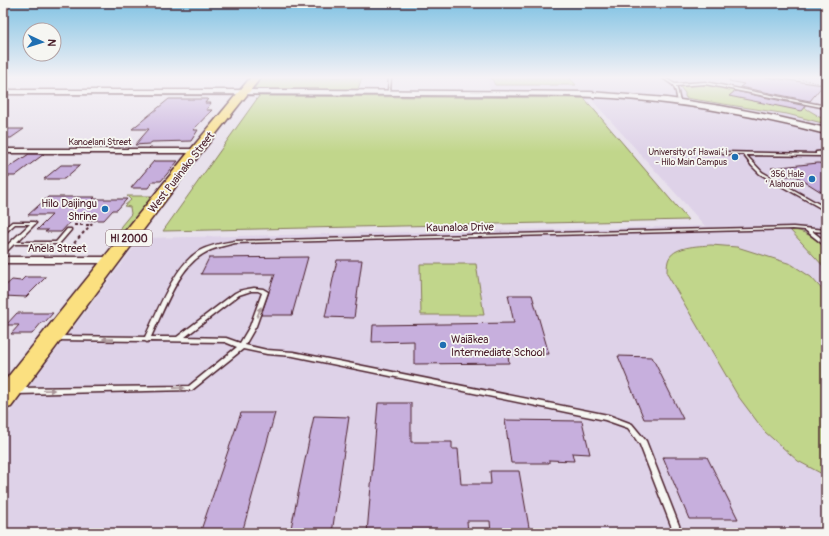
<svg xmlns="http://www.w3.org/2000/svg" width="829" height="536" font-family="Pangolin,sans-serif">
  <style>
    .built { fill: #ded2e8 }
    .green { fill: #c1d68b; stroke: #867a5b }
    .building { fill: #c7afdd; stroke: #4a1f2b }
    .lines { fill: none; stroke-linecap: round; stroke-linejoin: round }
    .lane-casing { stroke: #4a1f2b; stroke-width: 3 }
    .street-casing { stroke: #4a1f2b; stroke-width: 3 }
    .secondary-casing { stroke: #4a1f2b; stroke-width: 3 }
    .highway-casing { stroke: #4a1f2b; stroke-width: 3 }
    .path-far1 { stroke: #4a1f2b; stroke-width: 1; stroke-dasharray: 1.5 1.5; stroke-linecap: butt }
    .path { stroke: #4a1f2b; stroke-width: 2; stroke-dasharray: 3 3; stroke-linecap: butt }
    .lane { fill: #f6f6f2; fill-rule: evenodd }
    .street { fill: #f6f6f2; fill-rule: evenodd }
    .secondary { fill: #f6f6f2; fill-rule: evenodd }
    .highway { fill: #fbe080; fill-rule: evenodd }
    .oneway { fill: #a99598 }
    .poi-dot { fill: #1f6fb2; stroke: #f6f6f2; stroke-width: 1.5 }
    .labels { text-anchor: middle; stroke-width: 3.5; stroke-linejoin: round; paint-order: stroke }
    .far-street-label { font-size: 9px; fill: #4a1f2b; stroke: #f6f6f2 }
    .far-poi-label { font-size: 9px; fill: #4a1f2b; stroke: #f6f6f2; text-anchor: end }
    .shield { fill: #f6f6f2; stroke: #7e6067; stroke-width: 1 }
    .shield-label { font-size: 10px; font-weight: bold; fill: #4a1f2b }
    .street-label { font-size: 11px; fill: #4a1f2b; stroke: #f6f6f2 }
    .poi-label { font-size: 11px; fill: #4a1f2b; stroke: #f6f6f2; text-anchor: end }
  </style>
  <rect width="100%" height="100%" fill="#e8e1ec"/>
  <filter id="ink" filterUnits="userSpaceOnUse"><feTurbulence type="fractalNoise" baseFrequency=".025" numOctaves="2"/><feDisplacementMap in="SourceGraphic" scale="8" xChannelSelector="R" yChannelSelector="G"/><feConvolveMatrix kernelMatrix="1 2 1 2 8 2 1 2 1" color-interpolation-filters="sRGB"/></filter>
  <g filter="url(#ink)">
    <path class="built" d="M486,77h340v456h-823v-112l138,-183 564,-12 -122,-136h-92z"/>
    <path class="green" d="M262,77h100l-4,12h-104z
      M491,77h78l7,8h-81z
      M702,83l77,16 -1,1 5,1 1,-1 17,4 -1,1 17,10 -1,1 10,3v5l-39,-10 -101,-16 -1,-2v-3l-5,-6z
      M259,96l325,2 104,122 -525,11z
      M127,196h25l-25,32 -9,6 3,-8 10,-12 -1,-7 -6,-1 7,-6z
      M790,230c14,-1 26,10 36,17v22z
      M711,245l26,2 54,17 20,13 15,17v182l-28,-15 -33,-29 -27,-36 -71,-122c0,-4 0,-9 1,-13 4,-15 30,-15 43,-16z
      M420,264h56l8,51h-63z"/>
    <path class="building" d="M730,77h37l56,8 -13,16 -70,-14 4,-3 -15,-3z
      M735,91l71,15 -4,5 -73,-15z
      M169,99h39l-3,4h6l-5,7h6l-19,20h5l-7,11 -39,1 -3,2 -14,1 14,-16h-17z
      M3,129h21l-13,9h-8z
      M29,154h15l-29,22h-12v-5z
      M154,161h24l-17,20h-8l-5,7h-17z
      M818,163l8,1v31l-30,-19h-12l-13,-8z
      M61,165h19l-16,14h-20z
      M48,197h47l-2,2h34l-10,11h-4l-9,10h-32l-11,12h-16l3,-2h-11l15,-15h-24z
      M308,257l-16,58h-31l14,-41h-74l8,-16z
      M337,260h25l-8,58 -29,-1z
      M25,277h21l-20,20 -23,-1v-8l9,-8 9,1z
      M508,295h24l17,59 -41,1 1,8 -95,1v-23l-42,1 1,-17 141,-2z
      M17,313h36l-8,9h-3l-10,12h-21l8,-9h-13z
      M618,356l34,1 31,62h-39z
      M378,403h33v39h41v7h6l3,35h30l-1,-13h29l11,62h-39l-1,-12h-23l1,12h-101z
      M241,413h34l-33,120h-42z
      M314,416l35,1 -17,116h-42z
      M505,420l77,1 8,33 -18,-1 2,8 -25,-1v3h-38z
      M663,457h44l31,62h-49z"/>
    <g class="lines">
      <defs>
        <path id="lane" d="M389,77h2l-1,15 -1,1 -1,-1z
          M661,77h2l12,7 30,-2 121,24v2l-121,-24 -29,2 2,6 2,11 -1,1 -1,-1 -2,-11 -3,-7z
          M826,151v2l-7,1h7v2l-80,-1 16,17 64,36v3l-66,-37 -8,-8 -9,-12h-20l-2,-1 2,-1 93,2v-2z
          M12,222h22l2,1 -19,19h39l11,-13h4v1l-12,14h-45l-9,9h-2v-4l27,-25h-15l-10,9h-2v-3z
          M793,227l33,3v2l-14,-1 14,11v3h-2l-19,-15 -12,-1 -558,14c-11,3 -23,5 -32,11 -25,14 -40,58 -52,83h26l58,-44 4,-2 9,-2 6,-1 9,1 5,3 -12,34 -11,19 22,5 26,2 315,63 24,9 14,17 36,92h-8l-34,-88 -12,-17 -23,-8 -312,-64 -26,-2 -24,-5 -51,41h-2l-173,4 -2,-1 -1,-2 1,-2 2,-1 172,-2 48,-39 -12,-5 -76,-1 -2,1 -2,-1 -88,-1 -2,-1 -1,-1 1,-1 2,-1 88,1c13,-26 29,-71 54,-86 11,-6 24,-8 36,-10zM251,291h7l4,2 -12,33 -10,17 -14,-5 -41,-1 54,-42z"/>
        <path id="street" d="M3,149h193l4,2 -4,2h-193z
          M3,257h109l5,3 -5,3h-109z"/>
        <path id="secondary" d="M3,90h317l270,2 77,6 54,8 53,10 52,12v6c-70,-18 -140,-31 -213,-36 -66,-4 -132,-2 -199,-3 -137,-1 -274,-1 -411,-1z"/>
        <path id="highway" d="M251,77h10l-61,77 -189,253 -8,2v-26l189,-235z"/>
      </defs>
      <use href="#lane" class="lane-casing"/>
      <use href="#street" class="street-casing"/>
      <use href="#secondary" class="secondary-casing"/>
      <use href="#highway" class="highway-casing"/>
      <path class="path-far1" d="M793,77l33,8"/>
      <path class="path" d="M74,225h16
        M66,252l29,-32"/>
      <use href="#lane" class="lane"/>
      <use href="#street" class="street"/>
      <use href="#secondary" class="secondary"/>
      <use href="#highway" class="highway"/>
    </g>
    <defs><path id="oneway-solid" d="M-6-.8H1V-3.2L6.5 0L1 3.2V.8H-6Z"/></defs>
    <g class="oneway">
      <use href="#oneway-solid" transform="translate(259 312) rotate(-68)"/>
      <use href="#oneway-solid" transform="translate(108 339) rotate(-179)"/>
      <use href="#oneway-solid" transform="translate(179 388) rotate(-1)"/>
      <use href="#oneway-solid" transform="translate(49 390) rotate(-1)"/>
    </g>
  </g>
  <linearGradient id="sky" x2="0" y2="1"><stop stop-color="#80c2e3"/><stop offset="0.51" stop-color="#f5f2f6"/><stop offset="1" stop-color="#f5f2f6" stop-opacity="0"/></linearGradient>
  <rect width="829" height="152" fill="url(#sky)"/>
  <g class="poi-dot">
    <circle cx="735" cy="157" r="4"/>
    <circle cx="812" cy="179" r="4"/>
    <circle cx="105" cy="209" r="4"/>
    <circle cx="443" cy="345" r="4"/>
  </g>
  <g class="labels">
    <g class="far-street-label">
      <text x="100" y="145">Kanoelani Street</text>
    </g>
    <g class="far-poi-label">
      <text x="727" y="155">University of Hawaiʻi<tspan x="727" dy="10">- Hilo Main Campus</tspan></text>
      <text x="804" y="177">356 Hale<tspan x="804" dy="10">ʻAlahonua</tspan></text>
    </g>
    <rect class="shield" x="106" y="230" width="46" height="16" rx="3"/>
    <g class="shield-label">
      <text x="129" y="242">HI 2000</text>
    </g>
    <g class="street-label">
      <text transform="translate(181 172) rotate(-52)" y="4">West Puainako Street</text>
      <text transform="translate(460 227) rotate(-1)" y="4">Kaunaloa Drive</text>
      <text x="57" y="252">Anela Street</text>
    </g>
    <g class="poi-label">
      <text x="97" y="207">Hilo Daijingu<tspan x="97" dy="13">Shrine</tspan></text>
      <text x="451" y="343" text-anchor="start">Waiākea<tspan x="451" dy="13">Intermediate School</tspan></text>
    </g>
  </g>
  <rect width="829" height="536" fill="none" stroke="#f6f6f2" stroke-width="16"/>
  <rect x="8" y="8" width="813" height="520" fill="none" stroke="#4a1f2b" stroke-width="1.5" filter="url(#ink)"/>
  <g transform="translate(42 42) rotate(94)"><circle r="19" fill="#f6f6f2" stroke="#b1a0a2"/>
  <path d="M0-3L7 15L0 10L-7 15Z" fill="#1f6fb2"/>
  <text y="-6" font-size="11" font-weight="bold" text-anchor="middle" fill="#4a1f2b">N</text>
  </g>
</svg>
